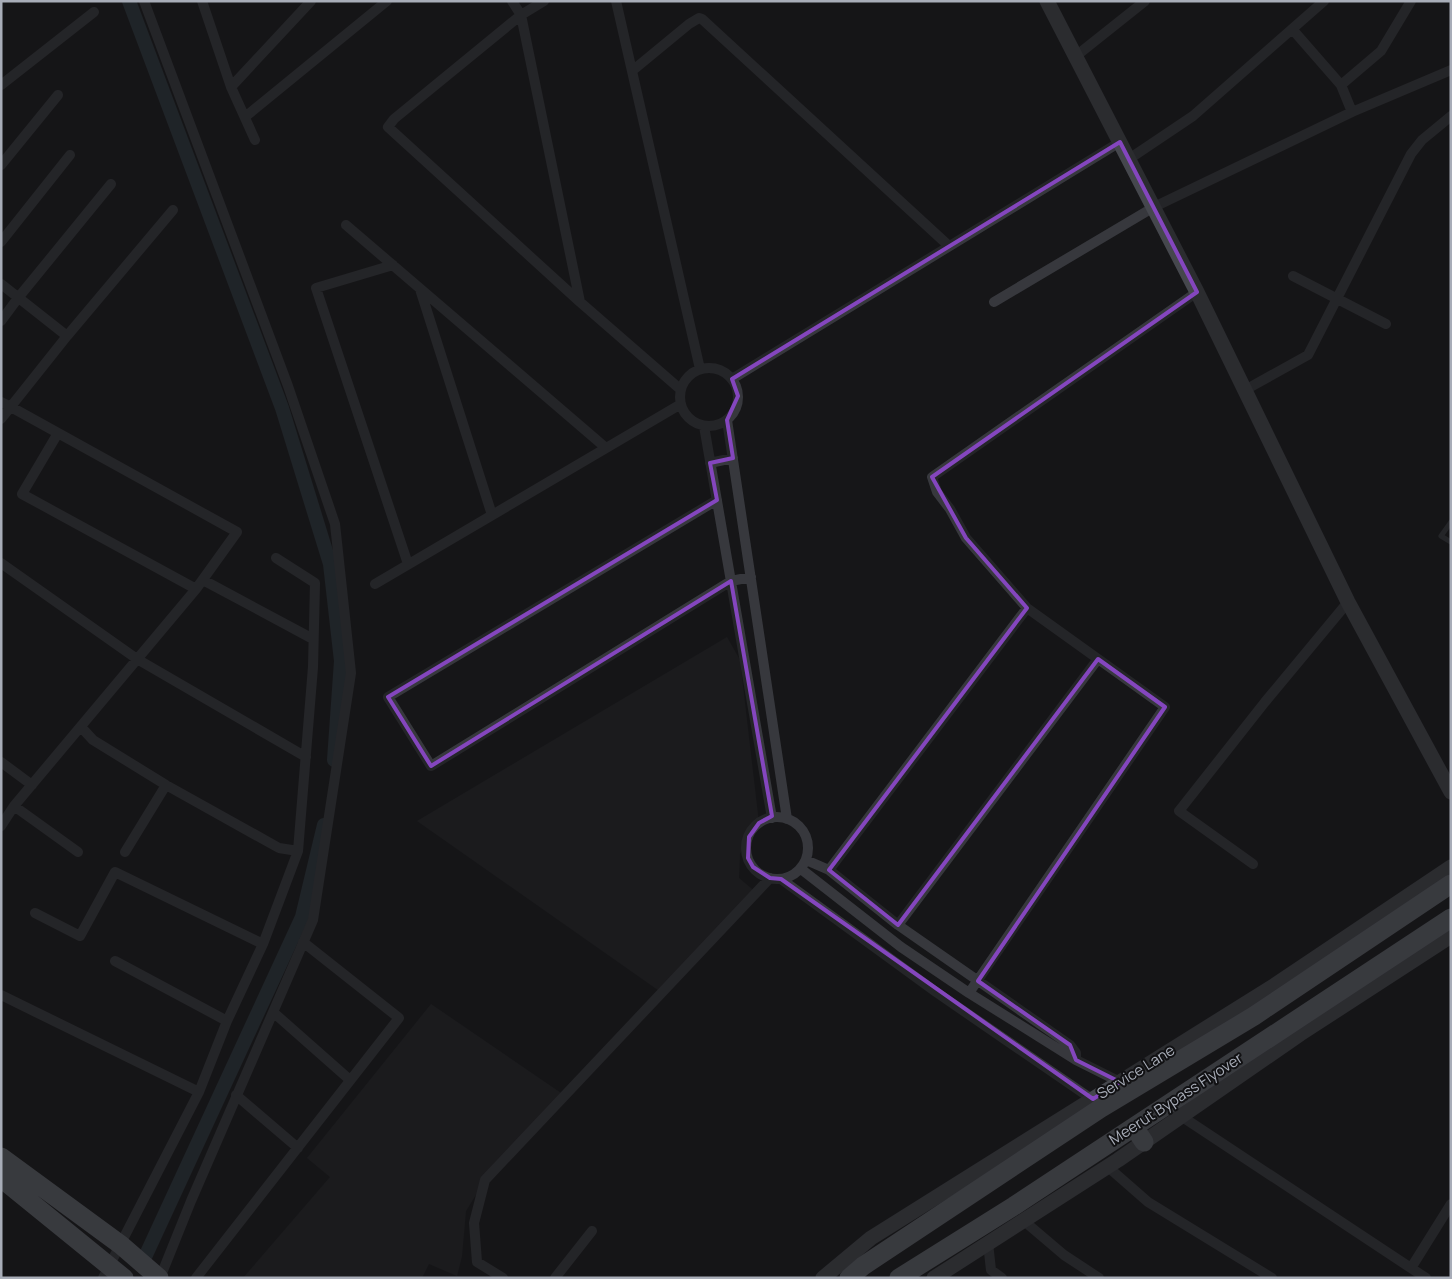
<svg xmlns="http://www.w3.org/2000/svg" width="1452" height="1279" font-family="Manrope,sans-serif">
  <style>
    .built { fill: #222225 }
    .lines { fill: none; stroke-linecap: round; stroke-linejoin: round }
    .canal { stroke: #2c353c; stroke-width: 14 }
    .lane { stroke: #37383d; stroke-width: 5 }
    .street { stroke: #37383d; stroke-width: 10 }
    .secondary { stroke: #45474d; stroke-width: 15 }
    .highway { stroke: #63666e; stroke-width: 19 }
    .marked { fill: none; stroke: #8446be; stroke-width: 4; stroke-linejoin: round }
    .labels { text-anchor: middle; stroke-width: 4; stroke-linejoin: round; paint-order: stroke }
    .street-label { font-size: 15px; fill: #a8adb8; stroke: #111113 }
  </style>
  <rect width="100%" height="100%" fill="#161618"/>
  <path class="built" d="M727,637l13,23 19,163 -6,6 -13,25 -1,24 19,16 -93,101 -248,-174z
    M431,1004l133,91 -79,85 -19,31 -4,45 -5,20 -28,-12 -7,14h-179l87,-101 -23,-19z"/>
  <g class="lines">
    <path class="canal" d="M129,1l153,407 48,156 11,97 -7,99
      M145,1257l157,-340 22,-92"/>
    <path class="lane" d="M1451,522l-10,14 10,6"/>
    <path class="street" d="M144,1l144,385 47,138 16,149 -38,247 -122,281 -31,77
      M202,1l29,86 24,53
      M512,1l9,14 59,287
      M544,1l-23,14 -127,104 -6,8 192,175 100,87
      M616,1l84,368
      M1293,30l48,55 11,27
      M1076,56l69,-55
      M632,71l57,-47 10,-6 3,1 247,227
      M1,85l93,-73
      M1341,85l40,-34 30,-50
      M231,87l80,-86
      M245,117l142,-116
      M1129,159l64,-43 131,-115
      M1,165l57,-70
      M346,225l260,223
      M1,242l69,-87
      M393,265l-77,23 92,276
      M1293,276l93,48
      M1,284l66,52
      M420,289l72,226
      M994,302l160,-95 198,-95 99,-42
      M1,321l17,-23 93,-114
      M680 397a29 29 0 1 1 58 0a29 29 0 1 1-58 0Z
      M732,379l388,-237
      M1245,390l63,-35 103,-201 11,-14 29,-24
      M1,402l10,5 226,125 -41,57 -174,-95 36,-61
      M1,419l66,-83 106,-126
      M727,420l60,399
      M704,426l68,392
      M710,463l23,-5
      M717,500l-329,197 43,69 300,-185 20,-4
      M1,563l136,96 169,98
      M203,580l110,59
      M375,584l306,-180
      M81,727l12,13 73,45 113,63 19,3
      M1,762l31,23
      M14,806l64,46
      M746 848a31 31 0 1 1 62 0a31 31 0 1 1-62 0Z
      M1,826l13,-20 182,-217
      M125,852l41,-67
      M806,860l23,10 69,55 172,120 6,8v7
      M1253,864l-74,-53 86,-109 83,-100
      M801,869l100,78 68,46 107,67 44,22 3,3
      M829,870l198,-262
      M781,879l155,113 160,110
      M35,913l45,23 35,-64 148,72
      M898,925l200,-266
      M115,961l112,60
      M969,993l196,-286 -138,-99 -61,-70 -16,-29 -13,-17 -5,-15 265,-185
      M1,995l198,97
      M273,1012l77,68
      M236,1095l62,53
      M1181,1116l245,162
      M1108,1167l40,35 124,76
      M1024,1221l40,34 35,23
      M988,1243l3,27 11,8
      M1411,1268l40,-64
      M103,1278l96,-186 28,-71 36,-77 35,-93 15,-184 2,-84 -39,-25
      M196,1278l203,-260 -96,-76
      M503,1278l-26,-16 -3,-39 11,-43 285,-302
      M555,1278l37,-47"/>
    <path class="secondary" d="M1047,1l150,291 151,310 103,190
      M823,1278l48,-40 404,-253 176,-118
      M934,1278l184,-118 182,-126 151,-98"/>
    <path class="highway" d="M1134,1127l10,15
      M1,1157l120,88 38,33
      M1,1178l123,100
      M849,1278l14,-12 238,-158 153,-92 197,-132
      M899,1278l115,-72 437,-288"/>
  </g>
  <path d="M0 0H1452V1279H0ZM1120,142l77,150 -265,185 34,61 61,70 -198,262 69,55 200,-266 67,48 -187,274 92,64 6,15 44,22 -27,17 -312,-220 -11,-1 -17,-11 -5,-9 1,-21 10,-14 13,-7 -41,-235 -300,185 -43,-69 329,-197 -7,-37 23,-5 -6,-38 11,-24 -6,-17z" fill="#161618" fill-opacity=".55" fill-rule="evenodd"/>
  <path class="marked" d="M1120,142l77,150 -265,185 34,61 61,70 -198,262 69,55 200,-266 67,48 -187,274 92,64 6,15 44,22 -27,17 -312,-220 -11,-1 -17,-11 -5,-9 1,-21 10,-14 13,-7 -41,-235 -300,185 -43,-69 329,-197 -7,-37 23,-5 -6,-38 11,-24 -6,-17z"/>
  <g class="labels">
    <g class="street-label">
      <text transform="translate(1136 1072) rotate(-32)" y="5">Service Lane</text>
      <text transform="translate(1176 1099) rotate(-33)" y="5">Meerut Bypass Flyover</text>
    </g>
  </g>
  <rect width="1452" height="1279" fill="none" stroke="#a8adb8" stroke-width="5"/>
</svg>
